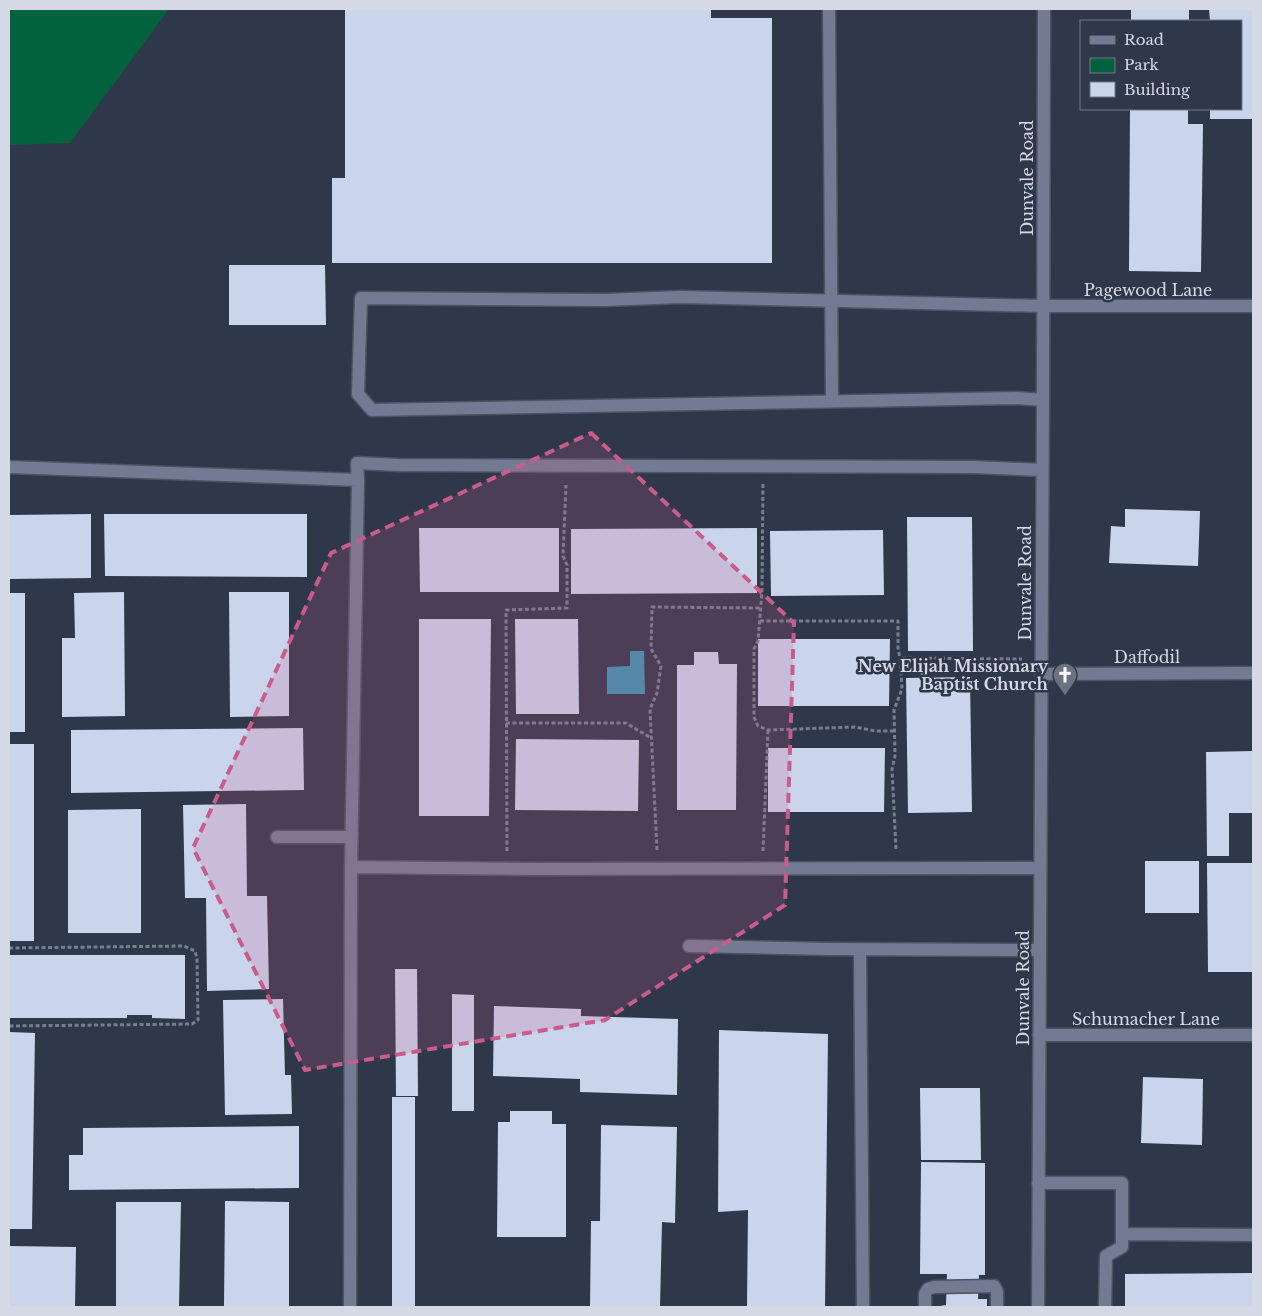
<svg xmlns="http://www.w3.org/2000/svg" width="1262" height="1316" font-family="'Libre Baskerville',serif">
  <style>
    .green { fill: #02623e }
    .water { fill: #3a94b1 }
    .building { fill: #cad5ec }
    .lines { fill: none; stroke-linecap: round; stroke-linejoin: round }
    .minor-casing { stroke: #4c5363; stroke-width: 15 }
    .path { stroke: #777e8e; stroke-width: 3; stroke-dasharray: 4 2.5; stroke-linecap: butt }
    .minor { stroke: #727b91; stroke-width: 12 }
    .marked { fill: #c85c8b; fill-opacity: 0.2; stroke: #c85c8b; stroke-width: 4; stroke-dasharray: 10 6; stroke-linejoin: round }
    .labels { text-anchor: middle; stroke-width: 5; stroke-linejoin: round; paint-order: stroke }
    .street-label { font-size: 16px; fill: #d4d9e5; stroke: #2f384a }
    .poi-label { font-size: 16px; font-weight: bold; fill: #d4d9e5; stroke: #2f384a; text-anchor: end }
  </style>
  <rect width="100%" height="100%" fill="#2f384a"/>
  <path class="green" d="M9,9h160l-99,134 -61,2z"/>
  <path class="water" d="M630,651h14l1,43h-38v-27l23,-1z"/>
  <path class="building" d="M345,9h366v9h61v245h-440v-85h13z
    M1131,9h58v12h-58z
    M1209,9h44v110h-43v-10h31v-88h-31z
    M1130,109h58v15h15l-2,148 -72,-1z
    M229,265h96l1,60h-97z
    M1125,509l75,2 -2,55 -89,-3 2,-37 14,1z
    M91,514v64l-82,1v-64z
    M104,514h203v63l-202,-1z
    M907,517h65l1,134h-65z
    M419,528h140v64h-139z
    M757,528v65l-186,1v-65z
    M883,530l1,65 -113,1 -1,-65z
    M124,592l1,124 -63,1v-79h13l-1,-45z
    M229,592h60v124l-59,1z
    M9,593h16v139h-16z
    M419,619h72l-2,197h-70z
    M515,619h63l1,95h-63z
    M758,639h132l-1,67h-131z
    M694,652h24l1,12h18l-1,146h-59v-145h17z
    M970,677l2,135 -64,1 -2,-135z
    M303,728l1,62 -233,3v-63z
    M516,739l123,1 -1,71 -123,-1z
    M9,744h25v197h-25z
    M768,748h117l-1,64h-116z
    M1253,751v62h-24v43h-22l-1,-104z
    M246,804l1,92h20l2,93 -62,2 -1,-93h-21l-2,-93z
    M141,809v124h-73v-123z
    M1145,861h54v52h-54z
    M1207,863h46v109h-45z
    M9,955h176v64l-33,-1v-3h-25v3h-118z
    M395,969h22l1,127h-22z
    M452,994l22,1v116h-22z
    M283,999l2,76h6l1,39 -67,1 -2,-115z
    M494,1006l87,3v7l97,3 -1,76 -97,-3v-13l-87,-3z
    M719,1030l109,4 -3,273h-78l1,-97 -30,2z
    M9,1032l26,1 -3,196h-23z
    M1143,1077l60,2 -1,66 -61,-2z
    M920,1088h60l1,72h-60z
    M392,1097h23v210h-23z
    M510,1111h42v13h14v113h-69l1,-115h12z
    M601,1125l76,2 -2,96 -13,-1 -2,85h-70l1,-86h9z
    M299,1126v62l-230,2v-35h14v-27z
    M921,1162l64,1v112h-6l-1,24h9v8h-47v-1l6,-1 1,-31h-27z
    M225,1201l64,1v105h-65z
    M116,1202h65l-2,105h-63z
    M9,1246l67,1 -1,60h-66z
    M1253,1273v34h-128v-33z"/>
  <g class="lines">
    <defs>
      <path id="minor" d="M829,9l3,392
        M1043,400l-27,-2 -644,12 -14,-16 3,-96 244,2 75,-3 362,9h211
        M9,467l349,13 -7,387 -1,440
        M358,480l-1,-17 41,2 575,2 69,3
        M1041,674l212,-1
        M277,837h74
        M351,867l186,2 503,-1
        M689,946l140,3 210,1
        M860,950l3,357
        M1039,1035h214
        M1038,1183h84v64l-16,9 -1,51
        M1122,1234l131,1
        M925,1307v-13l3,-5 6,-2 60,-1 3,5v16
        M1038,1307l5,-907 1,-391"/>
    </defs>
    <use href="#minor" class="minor-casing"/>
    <path class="path" d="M763,484l-1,107 -4,50 -4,8v68l4,9 10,4 87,-3 20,4h19
      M760,621h138v27l2,10
      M506,723h120l25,15
      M896,849l-4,-80 3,-13 -1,-46 8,-21 -2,-31 122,1
      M657,850l-7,-141 7,-16 4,-27 -10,-17 1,-42 109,1
      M507,851l-1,-241 61,-2v-43l-4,-9 3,-71
      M763,851l5,-121
      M9,948l175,-2 11,5 2,8 1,61 -6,4 -183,2"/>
    <use href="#minor" class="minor"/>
  </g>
  <path class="marked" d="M591,433l203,190 -9,282 -180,115 -300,50 -112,-222 138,-295z"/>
  <defs>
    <symbol id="church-pin" viewBox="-11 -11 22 30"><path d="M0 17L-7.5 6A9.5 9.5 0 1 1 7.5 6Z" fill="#6b7280" stroke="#2f384a"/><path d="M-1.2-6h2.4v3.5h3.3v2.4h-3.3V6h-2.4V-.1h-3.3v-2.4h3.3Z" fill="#fff"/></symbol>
  </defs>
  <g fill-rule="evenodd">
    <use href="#church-pin" x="1051" y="661" width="28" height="38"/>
  </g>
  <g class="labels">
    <g class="street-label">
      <text transform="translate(1027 178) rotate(-90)" y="6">Dunvale Road</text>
      <text x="1148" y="296">Pagewood Lane</text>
      <text transform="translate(1025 583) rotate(-90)" y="6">Dunvale Road</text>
      <text x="1147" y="663">Daffodil</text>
      <text transform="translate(1023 988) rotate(-90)" y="6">Dunvale Road</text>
      <text x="1146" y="1025">Schumacher Lane</text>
    </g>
    <g class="poi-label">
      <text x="1048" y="672">New Elijah Missionary<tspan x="1048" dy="18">Baptist Church</tspan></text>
    </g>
  </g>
  <rect width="1262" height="1316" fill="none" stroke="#d4d9e5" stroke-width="20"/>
  <rect x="1080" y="20" width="162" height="90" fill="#2f384a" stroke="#717888"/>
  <rect x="1090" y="36" width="25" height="8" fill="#727b91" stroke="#717888"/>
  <text x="1124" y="45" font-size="15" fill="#d4d9e5">Road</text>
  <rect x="1090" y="58" width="25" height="15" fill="#02623e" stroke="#717888"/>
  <text x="1124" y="70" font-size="15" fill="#d4d9e5">Park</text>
  <rect x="1090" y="82" width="25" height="15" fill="#cad5ec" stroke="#717888"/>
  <text x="1124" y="95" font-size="15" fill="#d4d9e5">Building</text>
</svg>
